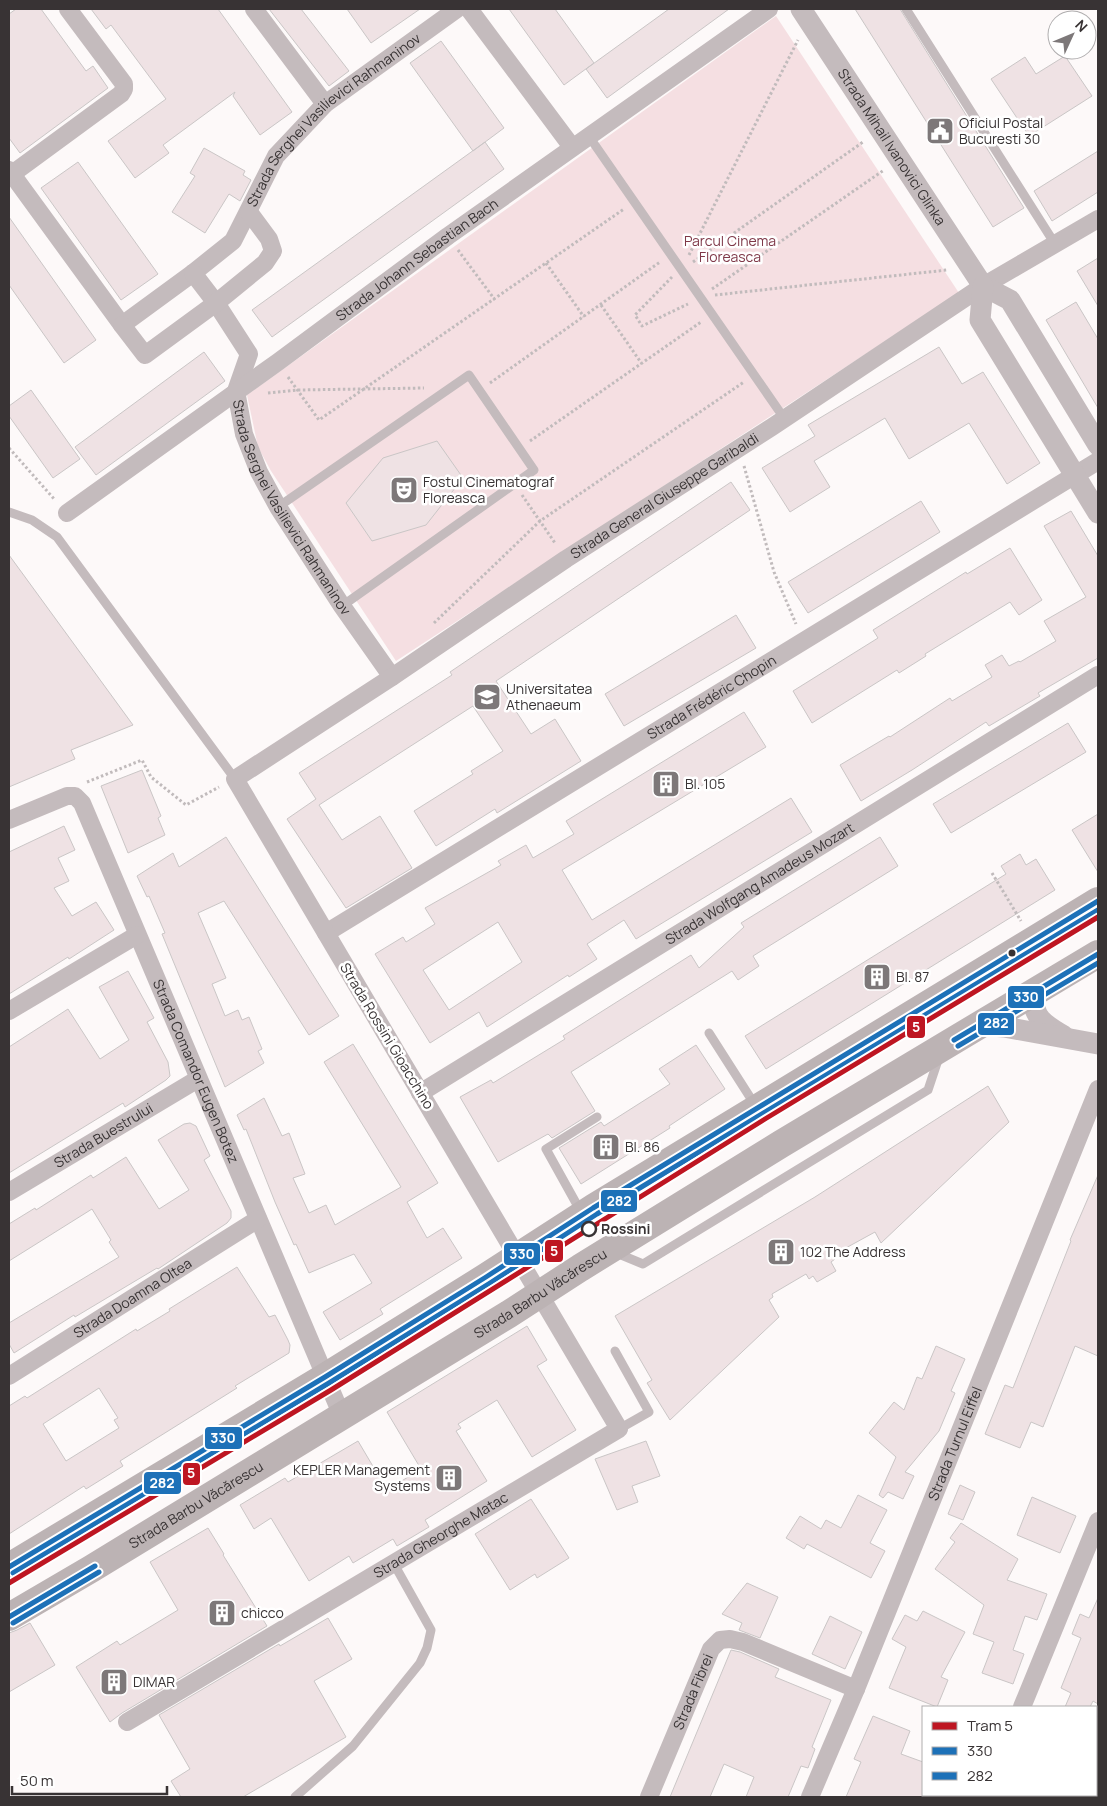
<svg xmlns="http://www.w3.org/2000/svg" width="1107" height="1806" font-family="Manrope,sans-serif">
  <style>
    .green { fill: #f5dfe2 }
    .building { fill: #efe2e4; stroke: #cac6c6; fill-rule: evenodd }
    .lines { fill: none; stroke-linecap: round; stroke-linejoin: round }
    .path { stroke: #c1bbbc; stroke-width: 3; stroke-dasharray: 2.5 2.5; stroke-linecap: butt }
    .service { stroke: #c4bbbd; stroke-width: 9 }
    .minor { stroke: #c4bbbd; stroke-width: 18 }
    .tertiary { stroke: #c4bbbd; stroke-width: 21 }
    .primary { stroke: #bcb3b4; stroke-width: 28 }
    .bus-1-casing { stroke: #fff; stroke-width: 9 }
    .bus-2-casing { stroke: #fff; stroke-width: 9 }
    .bus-1 { stroke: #1d71b8; stroke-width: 5 }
    .bus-2 { stroke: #1d71b8; stroke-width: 5 }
    .tram-1-casing { stroke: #fff; stroke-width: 9 }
    .tram-1 { stroke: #be1622; stroke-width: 5 }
    .bus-dot { fill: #383334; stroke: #fff; stroke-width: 2 }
    .stop-dot { fill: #fff; stroke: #383334; stroke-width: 2.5 }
    .labels { text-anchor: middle; stroke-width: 5; stroke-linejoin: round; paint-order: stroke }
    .street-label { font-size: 14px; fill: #383334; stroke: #fff }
    .poi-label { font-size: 14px; fill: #383334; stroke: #fff; text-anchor: start }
    .park-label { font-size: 14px; fill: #7f3949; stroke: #fff }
    .stop-label { font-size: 14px; font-weight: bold; fill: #383334; stroke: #fff; text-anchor: start }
    .line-badge { stroke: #fff; stroke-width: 2 }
    .badge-label { font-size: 14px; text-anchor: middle; font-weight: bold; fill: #fff }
  </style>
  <rect width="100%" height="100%" fill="#fdf9f9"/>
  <path class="green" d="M776,16l183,277 -563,368 -125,-190 -13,-24 -11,-52z"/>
  <path class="building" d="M16,9h25l45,62 7,-5 15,22 -88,65 -11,-15v-124z
    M91,9h127l74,103 -32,23 -27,-39 2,-4 -72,53 6,8 -34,25 -27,-37 58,-42 -55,-74 -5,4z
    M269,9h32l48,62 -20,15z
    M347,9h73l-49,34z
    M509,9h46l39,54 -30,22z
    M669,9h60l-122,89 -21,-29z
    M855,9h45l124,199 -31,19z
    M441,41l63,87 -31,23 -63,-88z
    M1065,56l27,40 -63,40 -38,-57 34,-22 11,17z
    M485,142l19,27 -232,168 -20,-27z
    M204,148l41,23 -2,4 8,5 -11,21 -11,-7 -24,39 -33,-21 23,-36 -5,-3z
    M1098,151v41l-46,29 -18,-30z
    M78,162l80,112 -37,26 -80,-112z
    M9,217l87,123 -32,23 -55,-78z
    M1098,258v48l-21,-35z
    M1076,302l22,37v69l-52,-88z
    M939,347l23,37 21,-12 57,91 -33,21 -38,-61 -60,36 -24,-41 -71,43 16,26 -40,25 -28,-44 53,-32 -7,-11z
    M204,352l21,29 -129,94 -21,-28z
    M31,390l49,69 -27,19 -44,-62v-10z
    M437,441l26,37 -37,47 -54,16 -26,-38 37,-45z
    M731,482l19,28 -254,171 35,53 24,-15 26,42 -84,52 -2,-4 -59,37 -22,-35 59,-37 -2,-3 32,-20 -30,-45 -154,99 23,35 38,-24 32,52 -66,40 -59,-89 29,-20 -17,-26 153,-98 -2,-3z
    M921,501l19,31 -132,81 -20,-31z
    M1071,511l27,45v102l-60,35 2,3 -51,30 -3,-4 -74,48 -51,31 -21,-36 49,-29 1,1 60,-39 2,3 40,-24 -7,-12 17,-10 7,11 10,-5 1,1 36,-21 -12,-20 42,-24 -42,-71z
    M1010,548l32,52 -23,15 -9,-13 -85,52 1,2 -27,17 -2,-3 -85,53 -19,-32 85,-53 -5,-8 93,-58 1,2z
    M9,555l124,170 -62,25 4,9 -66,28z
    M736,615l20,33 -132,78 -19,-32z
    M744,712l22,35 -204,123 30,50 199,-122 21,34 -176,107 -12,-19 -37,24 10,15 -28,18 -1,-2 -81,52 -8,-15 -49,31 -55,-89 28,-17 3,5 29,-18 -10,-16 76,-43 -3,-4 28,-16 7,13 41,-24 -8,-13zM498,922l24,40 -73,48 -26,-40z
    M1068,723l18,29 -135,81 -18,-29z
    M142,770l19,46 -3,2 7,17 -37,18 -27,-67z
    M1098,814v58l-26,-42z
    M64,826l11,24 -17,8 11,23 -15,7 18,28 24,-14 18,28 -45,29 -1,-2 -59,37v-142z
    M226,837l113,179 -30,19 -85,-134 -26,12 28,65 -14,6 13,32 13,-6 4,10 7,-3 13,32 -4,2 6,12 -39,24 -63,-153 3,-1 -16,-37 -2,1 -10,-21 36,-23 6,14z
    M880,837l18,29 -145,90 6,10 -21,14 -6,-9 -161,101 24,39 -43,27 -4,-4 -50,28 -38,-65 31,-17 2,3 72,-44 -2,-3 128,-81 8,13 45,-41 -3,-4z
    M1020,854l6,11 10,-6 19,31 -289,179 -21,-33 261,-162 -5,-8z
    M128,971l26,47 -7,4 21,40 2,14 -4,4 -41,27 -2,-4 -114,70v-126l59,-38 32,50 29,-19 -30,-53z
    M353,1044l85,139 -31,19 20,36 16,-10 19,30 -82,51 3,5 -43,26 -17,-28 49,-29 -18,-29 -45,19 -13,-29 -2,1 -19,-43 -29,-73 -2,1 -7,-15 27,-17 18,38 7,-3 16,41 -12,4 16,35 17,-8 9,20 66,-38 -77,-125z
    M696,1045l29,44 -56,37 1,2 -89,56 -22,-36 42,-26 3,4 66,-42 -11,-15z
    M988,1086l21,36 -128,121 -6,-11 -42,23 2,4 -4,3 5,9 -19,11 -4,-6 -4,3 -3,-5 -34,20 1,3 -4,3 10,17 -109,103 -23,-37 5,-3 -37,-64 200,-119z
    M190,1123l6,3 14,30 -6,4 27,51v7l-4,5 -69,46 -1,-1 -82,49 -1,-2 -60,38 -5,-9v-21l110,-66 -10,-15 2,-2 -19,-31 -83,52v-37l26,-16 1,2 55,-35 2,3 33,-21 33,52 30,-19 -31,-50 26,-16z
    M1098,1175v181l-23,-10 -32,81 -12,-5 -11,26 -35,-14 20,-49 8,3 58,-147 -1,-1z
    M237,1267l32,50 6,-2 13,25 2,5 -1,8 -54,33 2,2 -117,73 3,5 -37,23 -2,-3 -75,48v-128l16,-10 2,2 109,-69 1,2 33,-20 -1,-2zM99,1388l19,30 -4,2 5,8 -53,33 -23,-37z
    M527,1326l20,34 -10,6 39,64 -44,27 -35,-57 -39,24 3,4 -5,3 31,50 -62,39 4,7 -32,19 -4,-7 -40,24 -4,-7 -40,25 -38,-63 -17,11 -14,-24 45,-27 3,4 70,-41 29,49 34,-21 -34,-57z
    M936,1346l29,13 -14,32 4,2 -16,38 -34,41 9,4 -11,23 -15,-7 -5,6 -4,-3 17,-38 -27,-24 25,-31 10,8 13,-33 5,2z
    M646,1441l14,35 -28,10 6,16 -21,8 -22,-51z
    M960,1485l15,7 -12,28 -15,-6z
    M858,1495l29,15 -17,33 15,8 -14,27 -64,-34 -3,5 -18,-11 14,-22 21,13 5,-9 15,8z
    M1032,1497l44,19 -16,37 -43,-18z
    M531,1499l38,59 -32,20 -2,-4 -25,16 -35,-56z
    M961,1523l57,36 -11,21 40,14 -10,26 -12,-4 -12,34 11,4 -11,30 -31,-11 12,-31 -21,-8 11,-29 -49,-36 20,-27 -5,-4z
    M208,1528l16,26 -1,1 44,71 -145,87 -12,9 -34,-55 41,-26 3,4 58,-35 -28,-48z
    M747,1583l31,14 -18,41 -21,-8 3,-7 -20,-9z
    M1098,1598v106l-5,-3 -3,6h-25l6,-14 -10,-5 20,-50 -9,-4 8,-20 9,4z
    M923,1611l42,21 -24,45 7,3 -11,27 -48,-19 17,-41 -14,-8 13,-24 12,6z
    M830,1616l32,16 -17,37 -33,-15z
    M328,1618l24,41 -38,22 32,56 -103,60h-62l-10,-16 19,-12 -31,-54 120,-71 1,2z
    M30,1623l25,42 -46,27v-59l8,-3z
    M731,1650l9,2 39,17 -4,8 56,23 -19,47 3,2 -7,19 -7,-2 -13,31h-42l8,-20 -30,-13 -14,33h-40z
    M873,1716l37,15 -9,23 22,8v35h-77l15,-35 -7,-3z"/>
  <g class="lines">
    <path class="path" d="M458,250l37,50
      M689,255l109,-215
      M693,262l170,-120
      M546,263l38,54
      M672,277l-37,38 7,11 46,-22
      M712,289l172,-119
      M715,295l232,-25
      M601,305l41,59
      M288,377l31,43 305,-211
      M490,383l170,-121
      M268,393l30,-3 126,-2
      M530,441l171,-119
      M9,448l46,52
      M744,466l30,106 22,52
      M522,495l33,48
      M434,623l106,-102 204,-139
      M87,782l55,-22 9,17 35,28 33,-18
      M992,873l29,48"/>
    <path class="service" d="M906,9l149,235
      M588,135l196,283
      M278,507l191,-132 65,95 -192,136
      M9,512l23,8 25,17 178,242
      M709,1033l46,72
      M581,1212l-35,-63 51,-32
      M614,1252l29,12 285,-174 11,-33
      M615,1351l34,61 -30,17
      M295,1797l58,-51 67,-83 7,-15 4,-18 -37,-66"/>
    <g class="minor">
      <path d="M254,9l71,95"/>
      <path d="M469,9l103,138"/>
      <path id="s1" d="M9,170l113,155 71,-52 40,-32 43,-85 49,-52 132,-95"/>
      <path d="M12,174l109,-80 3,-5v-5l-56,-75"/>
      <path id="s2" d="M193,273l23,30 33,51 -13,37 8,43 15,38 19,35 64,99 50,71"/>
      <path d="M122,325l23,30 71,-52 49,-40 8,-12 -4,-12 -20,-27"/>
      <path id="s3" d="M67,513l211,-151 170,-126 321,-227"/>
      <path id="s4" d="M9,820l58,-24h8l7,7 260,613"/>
      <path id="s5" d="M326,933l772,-472"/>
      <path d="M9,1011l128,-76"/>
      <path id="s6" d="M420,1093l678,-418"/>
      <path id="s7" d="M9,1192l189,-113"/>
      <path id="s8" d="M9,1376l249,-157"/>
      <path d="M1022,1707l76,-186"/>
      <path id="s9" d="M127,1722l492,-293 -384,-650 157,-102 174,-118 206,-132 211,-141 115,-67"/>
      <path id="s10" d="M649,1797l62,-148 9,-9 10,-1 13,3 113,47"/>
      <path id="s11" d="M810,1797l46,-108 242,-600"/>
      <path d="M985,1797l1,-2"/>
    </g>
    <g class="tertiary">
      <path id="s12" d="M801,9l182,277 27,14 88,145"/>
      <path d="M983,286l-3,34 118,193"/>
      <path d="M1034,993c-3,24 11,32 30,43"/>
      <path d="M979,1025l25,2 94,17"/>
    </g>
    <g class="primary">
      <path d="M9,1567l316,-190 161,-100 107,-69 505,-307"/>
      <path id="s13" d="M9,1617l82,-48 418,-255 71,-46 201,-124 317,-190"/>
    </g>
    <defs>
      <path id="bus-1" d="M954,1040l144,-86
        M9,1567l316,-190 161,-100 107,-69 505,-307
        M9,1617l86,-51"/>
      <path id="bus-2" d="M958,1046l140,-83
        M13,1573l316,-190 161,-100 107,-69 501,-304
        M13,1623l86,-51"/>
    </defs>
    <use href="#bus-1" class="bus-1-casing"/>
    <use href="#bus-2" class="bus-2-casing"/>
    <use href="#bus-1" class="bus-1"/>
    <use href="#bus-2" class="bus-2"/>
    <defs>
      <path id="tram-1" d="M9,1583l322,-193 434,-271 333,-202"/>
    </defs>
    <use href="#tram-1" class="tram-1-casing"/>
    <use href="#tram-1" class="tram-1"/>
  </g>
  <defs>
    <symbol id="civic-square" viewBox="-11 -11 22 22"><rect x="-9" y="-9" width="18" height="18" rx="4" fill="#7d7879" stroke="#fff"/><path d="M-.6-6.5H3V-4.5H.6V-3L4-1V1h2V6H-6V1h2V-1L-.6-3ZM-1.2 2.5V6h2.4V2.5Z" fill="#fff"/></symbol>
    <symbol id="theatre-square" viewBox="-11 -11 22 22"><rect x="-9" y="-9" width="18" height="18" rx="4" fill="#7d7879" stroke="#fff"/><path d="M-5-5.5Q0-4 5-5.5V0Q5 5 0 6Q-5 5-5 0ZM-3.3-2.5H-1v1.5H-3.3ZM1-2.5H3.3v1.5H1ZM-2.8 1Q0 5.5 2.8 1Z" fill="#fff"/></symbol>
    <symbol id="university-square" viewBox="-11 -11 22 22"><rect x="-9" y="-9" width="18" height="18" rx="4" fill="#7d7879" stroke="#fff"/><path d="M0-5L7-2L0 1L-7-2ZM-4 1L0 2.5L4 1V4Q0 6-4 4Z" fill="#fff"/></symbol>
    <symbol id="building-square" viewBox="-11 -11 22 22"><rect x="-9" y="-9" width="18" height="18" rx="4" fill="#7d7879" stroke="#fff"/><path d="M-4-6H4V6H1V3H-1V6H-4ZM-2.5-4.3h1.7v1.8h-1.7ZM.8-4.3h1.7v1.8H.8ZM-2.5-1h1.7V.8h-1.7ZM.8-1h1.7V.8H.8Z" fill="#fff"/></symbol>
  </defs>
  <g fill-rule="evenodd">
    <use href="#civic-square" x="924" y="115" width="32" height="32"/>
    <use href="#theatre-square" x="388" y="474" width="32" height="32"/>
    <use href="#university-square" x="471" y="681" width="32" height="32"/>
    <use href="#building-square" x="650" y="768" width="32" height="32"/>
    <use href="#building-square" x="861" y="961" width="32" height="32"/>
    <use href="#building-square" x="590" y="1131" width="32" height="32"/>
    <use href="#building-square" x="765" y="1236" width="32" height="32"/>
    <use href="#building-square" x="433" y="1462" width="32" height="32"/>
    <use href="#building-square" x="206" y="1597" width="32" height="32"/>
    <use href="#building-square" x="98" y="1666" width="32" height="32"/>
  </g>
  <circle class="bus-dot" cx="1012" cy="953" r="4.5"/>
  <circle class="stop-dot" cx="589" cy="1229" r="7"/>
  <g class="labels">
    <g class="street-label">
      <text dy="5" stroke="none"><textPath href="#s1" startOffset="492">Strada Serghei Vasilievici Rahmaninov</textPath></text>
      <text dy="5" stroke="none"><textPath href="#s12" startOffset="165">Strada Mihail Ivanovici Glinka</textPath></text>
      <text dy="5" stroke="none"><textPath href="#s3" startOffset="432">Strada Johann Sebastian Bach</textPath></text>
      <text dy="5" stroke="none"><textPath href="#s9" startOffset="1842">Strada General Giuseppe Garibaldi</textPath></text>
      <text dy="5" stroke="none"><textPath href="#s2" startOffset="268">Strada Serghei Vasilievici Rahmaninov</textPath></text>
      <text dy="5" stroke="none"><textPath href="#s5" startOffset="452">Strada Frédéric Chopin</textPath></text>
      <text dy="5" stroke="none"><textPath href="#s6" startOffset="399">Strada Wolfgang Amadeus Mozart</textPath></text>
      <text transform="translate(387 1036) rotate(59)" y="5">Strada Rossini Gioacchino</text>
      <text dy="5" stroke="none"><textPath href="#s4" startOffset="372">Strada Comandor Eugen Botez</textPath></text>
      <text dy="5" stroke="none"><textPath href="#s7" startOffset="110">Strada Buestrului</textPath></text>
      <text dy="5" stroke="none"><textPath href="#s13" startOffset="622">Strada Barbu Văcărescu</textPath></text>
      <text dy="5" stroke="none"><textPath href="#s8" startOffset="146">Strada Doamna Oltea</textPath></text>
      <text dy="5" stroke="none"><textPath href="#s11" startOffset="382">Strada Turnul Eiffel</textPath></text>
      <text dy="5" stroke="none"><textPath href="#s13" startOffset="218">Strada Barbu Văcărescu</textPath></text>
      <text dy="5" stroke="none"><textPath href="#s9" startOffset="365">Strada Gheorghe Matac</textPath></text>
      <text dy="5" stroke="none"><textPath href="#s10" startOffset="114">Strada Fibrei</textPath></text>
    </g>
    <g class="poi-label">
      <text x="959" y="128">Oficiul Postal<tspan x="959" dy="16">Bucuresti 30</tspan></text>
      <text x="423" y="487">Fostul Cinematograf<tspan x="423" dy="16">Floreasca</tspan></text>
      <text x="506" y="694">Universitatea<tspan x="506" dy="16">Athenaeum</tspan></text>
      <text x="685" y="789">Bl. 105</text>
      <text x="896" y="982">Bl. 87</text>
      <text x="625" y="1152">Bl. 86</text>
      <text x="800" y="1257">102 The Address</text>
      <text x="430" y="1475" text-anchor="end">KEPLER Management<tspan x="430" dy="16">Systems</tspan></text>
      <text x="241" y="1618">chicco</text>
      <text x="133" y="1687">DIMAR</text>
    </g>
    <g class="park-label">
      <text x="730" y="246">Parcul Cinema<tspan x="730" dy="16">Floreasca</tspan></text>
    </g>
    <g class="stop-label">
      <text x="601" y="1234">Rossini</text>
    </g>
  </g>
  <g class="line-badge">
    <rect x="1007" y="985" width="38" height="24" rx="5" fill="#1d71b8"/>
    <rect x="977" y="1012" width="38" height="24" rx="5" fill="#1d71b8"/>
    <rect x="906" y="1015" width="20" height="24" rx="5" fill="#be1622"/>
    <rect x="600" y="1189" width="38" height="24" rx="5" fill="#1d71b8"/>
    <rect x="544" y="1239" width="20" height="24" rx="5" fill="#be1622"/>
    <rect x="503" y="1242" width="38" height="24" rx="5" fill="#1d71b8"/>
    <rect x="204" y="1426" width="39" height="24" rx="5" fill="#1d71b8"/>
    <rect x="182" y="1462" width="19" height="24" rx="5" fill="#be1622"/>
    <rect x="143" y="1471" width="39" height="24" rx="5" fill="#1d71b8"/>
  </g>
  <g class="badge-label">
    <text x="1026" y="1002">330</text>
    <text x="996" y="1028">282</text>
    <text x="916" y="1032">5</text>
    <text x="619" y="1206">282</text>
    <text x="554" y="1256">5</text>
    <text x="522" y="1259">330</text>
    <text x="223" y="1443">330</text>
    <text x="191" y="1478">5</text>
    <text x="162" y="1488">282</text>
  </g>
  <rect width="1107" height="1806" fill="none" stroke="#383334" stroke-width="20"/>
  <rect x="922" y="1706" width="175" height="90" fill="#ffffff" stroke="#afadae"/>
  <rect x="932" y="1722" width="25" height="8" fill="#be1622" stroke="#afadae"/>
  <text x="967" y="1731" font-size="15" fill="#383334">Tram 5</text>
  <rect x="932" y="1747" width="25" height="8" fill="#1d71b8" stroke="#afadae"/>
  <text x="967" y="1756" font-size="15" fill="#383334">330</text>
  <rect x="932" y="1772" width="25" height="8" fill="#1d71b8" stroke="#afadae"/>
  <text x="967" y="1781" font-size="15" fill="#383334">282</text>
  <g transform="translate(1072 35) rotate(46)"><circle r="24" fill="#ffffff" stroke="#afadae"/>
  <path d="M0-4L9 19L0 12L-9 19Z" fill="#7d7879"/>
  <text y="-8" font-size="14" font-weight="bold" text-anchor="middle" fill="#383334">N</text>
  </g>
  <path d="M12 1786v8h155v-8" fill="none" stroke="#383334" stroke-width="2.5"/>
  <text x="20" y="1786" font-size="15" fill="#383334" stroke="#ffffff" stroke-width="4" paint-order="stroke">50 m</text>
</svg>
